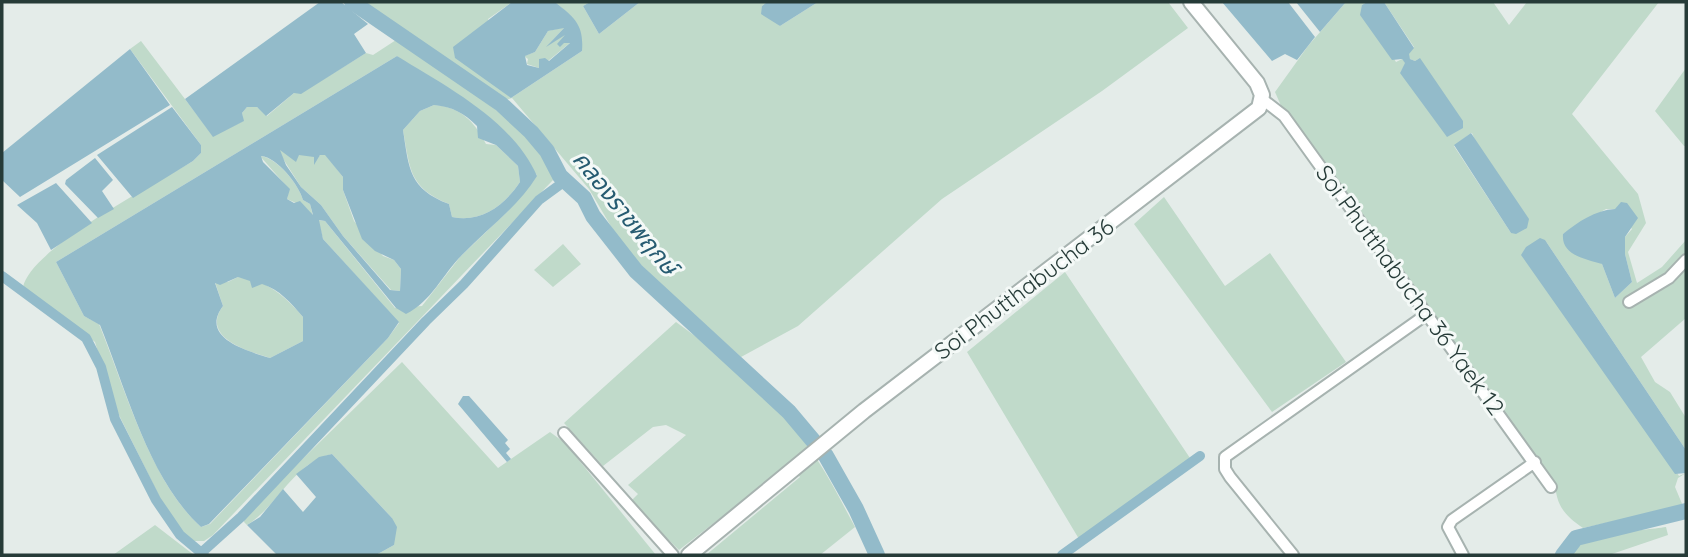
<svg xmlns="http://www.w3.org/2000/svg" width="1688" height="557" font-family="Quicksand,'Noto Sans Thai',sans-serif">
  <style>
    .green { fill: #c0daca; fill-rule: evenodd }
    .water { fill: #93bbca; fill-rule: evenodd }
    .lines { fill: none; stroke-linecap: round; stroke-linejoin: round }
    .canal { stroke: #93bbca; stroke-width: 10 }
    .river { stroke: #93bbca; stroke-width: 16 }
    .minor-casing { stroke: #a7b3b0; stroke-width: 14 }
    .tertiary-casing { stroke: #a7b3b0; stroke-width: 18 }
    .minor { stroke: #fff; stroke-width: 10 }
    .tertiary { stroke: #fff; stroke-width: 14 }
    .labels { text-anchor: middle; stroke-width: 6; stroke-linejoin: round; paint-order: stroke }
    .street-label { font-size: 23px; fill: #263b38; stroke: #f4f9f7 }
    .water-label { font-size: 24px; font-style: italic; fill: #265b71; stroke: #f4f9f7 }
  </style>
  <rect width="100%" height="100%" fill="#e4ece9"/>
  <path class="green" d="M361,2h151l-24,17 23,79 71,-47 -12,-36 -15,-13h35l-7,4 16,28 41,-32h127l-5,4 18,20 38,-24h350l20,26 -86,63 -160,108 -144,127 -57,31 -88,-79 -31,-33 -33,-56 -77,-91 -9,3z
    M1346,2h21l-5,3 34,57 6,-3 4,4 -6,10 20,-15 -5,3 -5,-2 -2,-5 6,-7 -30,-45h109l16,23 18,-23h132l-87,112 66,80 8,29 -18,29 9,31 25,-16 24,-27v78l-45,39 14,25 15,10 16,26v32l-141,-210 134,236 7,-3 -8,5 -3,9 8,19 -100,22c-19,-13 -27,-23 -28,-46l-273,-374 -7,-16 33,-46zM1471,133h1l39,100 -57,-87zM1606,209h9l17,20 -7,8v17l7,28 -17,16 -13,-34 -39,-30z
    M565,27l-16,17 20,-12 -5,11 7,-1 -23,19 -8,-1 -1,8 -12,-4 1,-5 -4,-3 11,-4 13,-21z
    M396,40c32,16 160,105 157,140l-340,355 -9,6h-10l-11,-8 -17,-23 -52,-105 -19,-63 -72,-55c8,-39 134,-104 170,-126l8,-8v-8l-71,-96 11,-8 72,95 30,-15 -1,-8 5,-6h10l10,9 27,-23h7l65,-40 7,2zM397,56l140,119 -29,36 -48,46 -38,49 -27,2 -70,-87 -7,-1 5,19 76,84 -11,15 -178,186 -9,3c-51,-46 -76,-139 -102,-203l-15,-8 -28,-54z
    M1686,68v78h-2l-29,-35z
    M434,105c27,2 40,16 52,39l10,1 22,21 2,16c-16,24 -39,41 -68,35l-3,-13c-40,-16 -39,-35 -46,-74l17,-19z
    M280,149l31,6 3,2v5l6,-7h6l17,22v13l11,31 29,35 11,4 7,9 -1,22 -9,-1 -48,-54 -22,-31 -20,-18 -21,-33z
    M260,156c17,1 39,29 43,44l7,4 3,12 -8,-9 -18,-8 2,-10z
    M1164,197l61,89 45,-33 76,109 -74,50 -138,-188z
    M563,244l18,20 -28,23 -19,-17z
    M1065,272l127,189 -113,78 -112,-187z
    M238,277c27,2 47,19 65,40v24l-33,17c-23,-7 -70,-21 -47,-52l-8,-24h13z
    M676,322c52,37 106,85 142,139 14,21 25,44 37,66l-35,28h-114l94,-78 -11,-12 -110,85 -49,-48 8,-8 -10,-9 58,-50 -20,-10 -13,2 -50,39 -39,-43z
    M402,362l96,106 52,-36 15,11 91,112h-280l18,-10 -2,-27 -60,-64c-39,9 -53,51 -85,71l-3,-3 1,-7z
    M155,525l39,30h-81z
    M1666,527l2,8 -59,20h-39c12,-23 72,-24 96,-28z"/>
  <path class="water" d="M320,2h21l27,22 -14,10 12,19 -65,41 -7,-1 -28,23 -9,-9h-10l-5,6 2,8 -31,16 -28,-38z
    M512,2h43c20,16 29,23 27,49l-71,47 -56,-40 -2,-11zM564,28l-18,19 19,-12 -8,9 3,3 4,-4h6l-21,18 -4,-3 -6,1v9l-12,-3 -2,-9 10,-4 13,-21z
    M590,2h50l-41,32 -16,-28z
    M767,2h51l-38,24 -19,-12 1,-8z
    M1222,2h66l27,35 -18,23 -12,-6 -13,7z
    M1296,2h50l-26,30z
    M1367,2h17l30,46 -5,6 1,5 5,2 5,-3 43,63v7l-16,9 -47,-64 5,-10 -3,-4 -10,1 -32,-45 2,-10z
    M130,49l40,56 -150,92 -18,-17v-27z
    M397,56c50,31 115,64 140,120 -19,31 -50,53 -75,79 -20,20 -30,46 -56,59l-10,-6 -71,-87 -6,-1 4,19 76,83 -11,16 -179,186 -8,3c-52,-47 -75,-138 -101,-202l-16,-9 -28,-54zM434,105c19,2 30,8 43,21l1,12 18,7 22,21 2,16c-16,24 -39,41 -68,35l-3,-13c-40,-15 -40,-35 -46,-74l17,-19zM280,150l16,12 3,-7 15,2v8l6,-10h5l18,22v13l19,49 13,12 19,9 7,9 -1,22 -10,-1 -47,-54 -22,-31 -20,-18 -15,-22zM261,156c16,1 38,29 42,44l7,4 3,11 -13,-14 -6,2 -7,-4 3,-10 -27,-27zM238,277l12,4 2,7 10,-4c18,6 28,18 41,33v24l-33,17c-23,-7 -71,-20 -47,-52l-8,-23 5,2z
    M172,107l29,38v8l-8,8 -60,37 -36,-43z
    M1471,133l58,86 -2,9 -11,6 -5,-1 -57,-88z
    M95,158l18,22 -11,11 12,18 -16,9 -33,-34 1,-4z
    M56,183l36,40 -41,27 -14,-27 -20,-18z
    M1621,202l6,1 11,15 -13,19v17l7,28 -17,16 -13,-34c-17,-5 -41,-9 -39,-30 15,-12 32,-24 52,-25z
    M1540,238l5,2 141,210v23l-11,1 -154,-219 5,-8z
    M463,396h6l39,44 -3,3 5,6 -4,4 5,6 -4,3 -49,-58z
    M332,454l60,64 5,9 -3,18 -18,10h-99l-30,-30 13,-8 23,-28 20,23 13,-15 -20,-23 23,-17z"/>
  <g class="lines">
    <path class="canal" d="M2,276l84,62 15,29 14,52 41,81 24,35 24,20
      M201,553l40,-36 185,-196 38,-37 75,-84 26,-19
      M1062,555l138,-99"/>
    <path class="river" d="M352,2l149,102 30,28 16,19 13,25 24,22 9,18 43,55 153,141 37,44 30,53 21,46
      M1563,555l13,-17 110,-27"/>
    <defs>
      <path id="minor" d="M1262,99l22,17 267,371
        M1629,302l40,-24 17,-18
        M564,433l109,122
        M1293,555l-63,-78 -5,-8v-12l202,-143
        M1463,555l-15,-28 4,-7 83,-58"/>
      <path id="tertiary" d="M689,555l175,-144 395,-303 3,-13 -5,-12 -66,-81"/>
    </defs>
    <use href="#minor" class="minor-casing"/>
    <use href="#tertiary" class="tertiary-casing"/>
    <use href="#minor" class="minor"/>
    <use href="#tertiary" class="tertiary"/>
  </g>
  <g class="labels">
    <g class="street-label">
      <text transform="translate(1024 289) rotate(-37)" y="8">Soi Phutthabucha 36</text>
      <text transform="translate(1410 290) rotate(54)" y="8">Soi Phutthabucha 36 Yaek 12</text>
    </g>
    <g class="water-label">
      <text transform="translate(625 213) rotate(51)" y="8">คลองราชพฤกษ์</text>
    </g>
  </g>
  <rect width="1688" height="557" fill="none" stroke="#263b38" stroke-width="7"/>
</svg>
